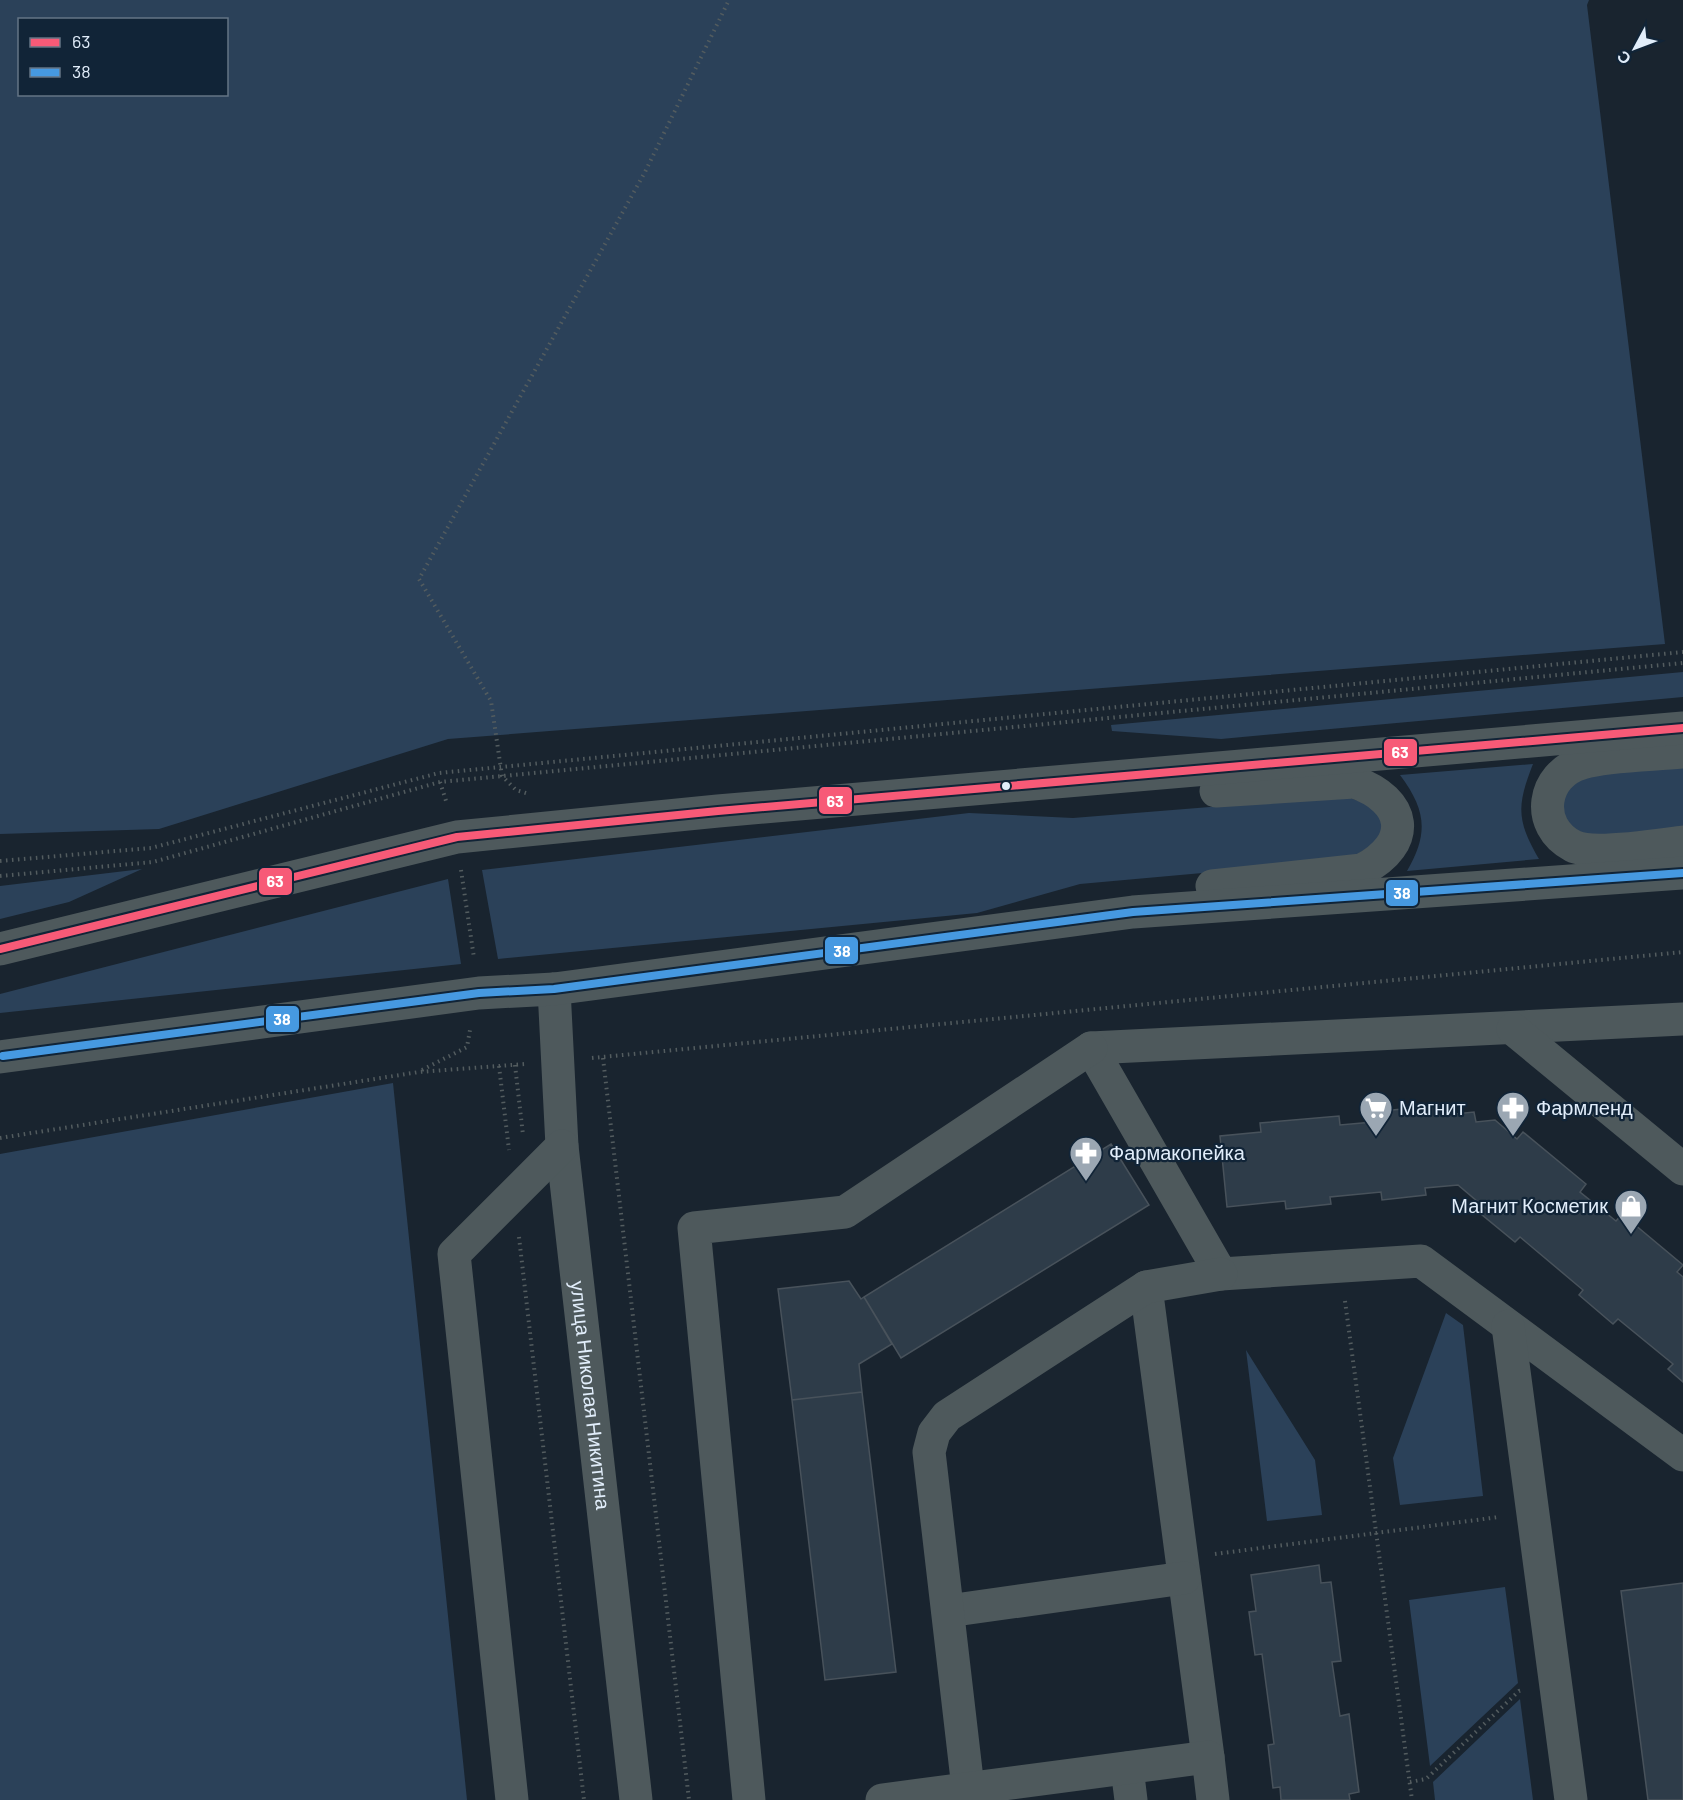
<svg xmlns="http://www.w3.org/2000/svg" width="1683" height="1800" font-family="Barlow,sans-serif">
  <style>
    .green { fill: #2b4159; fill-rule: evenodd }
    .building { fill: #2e3c49; stroke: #48525b; stroke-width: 1.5 }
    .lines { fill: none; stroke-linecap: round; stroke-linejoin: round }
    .path { stroke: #535c5f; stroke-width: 4; stroke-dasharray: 1.5 4.5; stroke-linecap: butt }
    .minor { stroke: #4e595c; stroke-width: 33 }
    .bus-1-casing { stroke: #112437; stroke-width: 12 }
    .bus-2-casing { stroke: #112437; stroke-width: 12 }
    .bus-1 { stroke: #f75a77; stroke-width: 8 }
    .bus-2 { stroke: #4699e1; stroke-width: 8 }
    .bus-dot { fill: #e1edfa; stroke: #112437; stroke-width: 2 }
    .labels { text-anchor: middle; stroke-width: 4.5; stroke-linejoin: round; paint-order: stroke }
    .poi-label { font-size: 20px; fill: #e1edfa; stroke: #112437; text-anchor: start }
    .street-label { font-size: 20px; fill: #e1edfa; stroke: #112437 }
    .line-badge { stroke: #112437; stroke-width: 2 }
    .badge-label { font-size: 16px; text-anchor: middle; font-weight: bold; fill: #fff }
  </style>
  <rect width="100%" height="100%" fill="#19242f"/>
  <path class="green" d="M0,0h1589l-2,5 78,639 -1217,95 -289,90 -159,5zM20,20h206v74h-206z
    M1683,672v25l-462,42 -109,-8 -1,-6z
    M1533,764c-16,41 -17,56 6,95l-132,12c22,-38 19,-61 -7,-96z
    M1683,767v65l-92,8 -17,-8 -12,-17 3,-29 18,-12z
    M1345,796l32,12 6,20 -3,12 -32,20 -268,24 -103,29 -479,46 -16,-89 487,-57 104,5z
    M142,869l-73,33 -69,17v-33z
    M448,879l13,85 -461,49v-19z
    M393,1083l74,717h-467v-646z
    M1446,1313l17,12 20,171 -83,9 -7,-47z
    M1246,1350l69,110 7,55 -55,6z
    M1505,1587l13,96 -88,83 -21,-166z
    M1520,1699l13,101h-98l-2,-18z"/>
  <path class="building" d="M1454,1104l1,10 19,-2 2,10 19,-2 22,19 6,-7 63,52 -6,8 36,29 6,-7 61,51 -6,7 6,5v105l-15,-13 5,-5 -55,-45 -5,5 -34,-29 4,-5 -63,-53 -5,5 -34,-28 4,-6 -27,-23 -33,3 1,7 -44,5 -1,-8 -51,5 1,7 -45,5 -1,-8 -58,6 -7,-71 41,-4 -1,-9 79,-7 1,9 33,-3 -1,-10z
    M1111,1144l38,61 -248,153 -37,-61z
    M849,1281l12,18 3,-2 28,47 -33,20 3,28 -70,8 -14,-111z
    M862,1392l34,280 -71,8 -33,-280z
    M1319,1565l2,18 10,-1 10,79 -9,1 8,54 9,-2 10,78 -10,2 1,6h-69l-1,-13 -7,1 -5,-43 6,-1 -12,-90 -7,1 -3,-21 -3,-22 7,-1 -5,-36z
    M1683,1583v217h-35l-27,-209z"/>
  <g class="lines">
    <path class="path" d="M440,782l7,22
      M526,793l-10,-3 -14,-14 -11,-75 -72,-122 226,-407 84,-172
      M0,861l151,-13 288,-75 1244,-121
      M461,870l13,88
      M0,876l153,-14 287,-80 1243,-119
      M592,1058l1091,-106
      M603,1058l86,742
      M515,1065l8,70
      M499,1066l10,84
      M422,1070l45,-23 3,-17
      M0,1138l419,-66 106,-8
      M519,1237l65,563
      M1345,1301l67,499
      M1215,1554l284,-37
      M1410,1782l16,-3 93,-88 4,-1"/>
    <g class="minor">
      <path d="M1683,752c-28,3 -75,3 -101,11 -40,11 -48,63 -9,83 20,10 86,-1 110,-4"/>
      <path d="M1212,886l150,-16c52,-27 45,-70 -8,-88l-138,9"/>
      <path d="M0,949l457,-112 261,-26 965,-83"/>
      <path id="s1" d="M554,989l8,157 74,654"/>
      <path d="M1683,1019l-592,29 130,226 200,-13 262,194"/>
      <path d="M1513,1029l170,140"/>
      <path d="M0,1057l479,-64 75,-4 579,-77 550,-39"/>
      <path d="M1146,1287l62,470"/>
      <path d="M1508,1326l63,474"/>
      <path d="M948,1611l236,-33"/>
      <path d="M1127,1768l4,32"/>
      <path d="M968,1788l-39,-336 5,-19 13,-17 199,-129 75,-13"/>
      <path d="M512,1800l-58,-546 108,-108"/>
      <path d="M749,1800l-55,-572 151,-16 246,-164"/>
      <path d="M882,1800l326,-43 5,43"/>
    </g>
    <defs>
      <path id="bus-1" d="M0,949l457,-112 261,-26 965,-83"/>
      <path id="bus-2" d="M3,1056l476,-63 75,-4 579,-77 550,-39"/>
    </defs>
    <use href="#bus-1" class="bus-1-casing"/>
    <use href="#bus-2" class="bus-2-casing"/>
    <use href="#bus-1" class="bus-1"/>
    <use href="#bus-2" class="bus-2"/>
  </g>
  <defs>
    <symbol id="supermarket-pin" viewBox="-11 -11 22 30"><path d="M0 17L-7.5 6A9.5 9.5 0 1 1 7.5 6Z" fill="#9ba7b3" stroke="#112437"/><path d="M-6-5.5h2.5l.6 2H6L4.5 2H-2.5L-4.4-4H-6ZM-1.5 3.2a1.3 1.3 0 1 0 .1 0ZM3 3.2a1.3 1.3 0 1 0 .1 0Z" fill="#fff"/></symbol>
    <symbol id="pharmacy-pin" viewBox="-11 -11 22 30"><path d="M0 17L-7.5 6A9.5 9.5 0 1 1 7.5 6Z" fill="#9ba7b3" stroke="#112437"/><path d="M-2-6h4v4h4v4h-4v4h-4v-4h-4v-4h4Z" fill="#fff"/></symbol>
    <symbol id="shop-pin" viewBox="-11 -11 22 30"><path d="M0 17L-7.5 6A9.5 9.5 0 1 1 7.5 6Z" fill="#9ba7b3" stroke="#112437"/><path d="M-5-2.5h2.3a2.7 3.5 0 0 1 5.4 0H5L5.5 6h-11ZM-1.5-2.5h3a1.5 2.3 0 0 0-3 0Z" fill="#fff"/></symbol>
  </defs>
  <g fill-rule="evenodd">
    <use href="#supermarket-pin" x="1357" y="1089" width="38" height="52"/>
    <use href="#pharmacy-pin" x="1494" y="1089" width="38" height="52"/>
    <use href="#pharmacy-pin" x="1067" y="1134" width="38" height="52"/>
    <use href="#shop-pin" x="1612" y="1187" width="38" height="52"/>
  </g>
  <circle class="bus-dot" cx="1006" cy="786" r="5"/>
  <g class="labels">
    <g class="poi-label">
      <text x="1399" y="1115">Магнит</text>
      <text x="1536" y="1115">Фармленд</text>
      <text x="1109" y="1160">Фармакопейка</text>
      <text x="1608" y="1213" text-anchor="end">Магнит Косметик</text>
    </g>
    <g class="street-label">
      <text dy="7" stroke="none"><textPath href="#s1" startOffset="408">улица Николая Никитина</textPath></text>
    </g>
  </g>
  <g class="line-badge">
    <rect x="1383" y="738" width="35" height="29" rx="6" fill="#f75a77"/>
    <rect x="818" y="786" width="35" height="29" rx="6" fill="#f75a77"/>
    <rect x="258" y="867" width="35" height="29" rx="6" fill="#f75a77"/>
    <rect x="1385" y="879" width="34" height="28" rx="6" fill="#4699e1"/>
    <rect x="824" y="936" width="35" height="29" rx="6" fill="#4699e1"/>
    <rect x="265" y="1005" width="35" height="28" rx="6" fill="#4699e1"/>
  </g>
  <g class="badge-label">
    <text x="1400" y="758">63</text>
    <text x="835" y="807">63</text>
    <text x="275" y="887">63</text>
    <text x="1402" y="899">38</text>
    <text x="842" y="957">38</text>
    <text x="282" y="1025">38</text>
  </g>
  <rect x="18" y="18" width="210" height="78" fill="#112437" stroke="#647485" stroke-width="1.5"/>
  <rect x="30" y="38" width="30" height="9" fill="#f75a77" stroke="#647485" stroke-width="1.5"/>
  <text x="72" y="48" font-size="18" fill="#e1edfa">63</text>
  <rect x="30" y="68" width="30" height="9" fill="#4699e1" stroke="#647485" stroke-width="1.5"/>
  <text x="72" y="78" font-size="18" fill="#e1edfa">38</text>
  <g transform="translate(1635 48) rotate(229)" stroke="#112437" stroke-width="4.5" paint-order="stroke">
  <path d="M0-4.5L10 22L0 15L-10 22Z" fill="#e1edfa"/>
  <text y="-9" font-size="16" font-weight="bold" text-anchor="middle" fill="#e1edfa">С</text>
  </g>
</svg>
